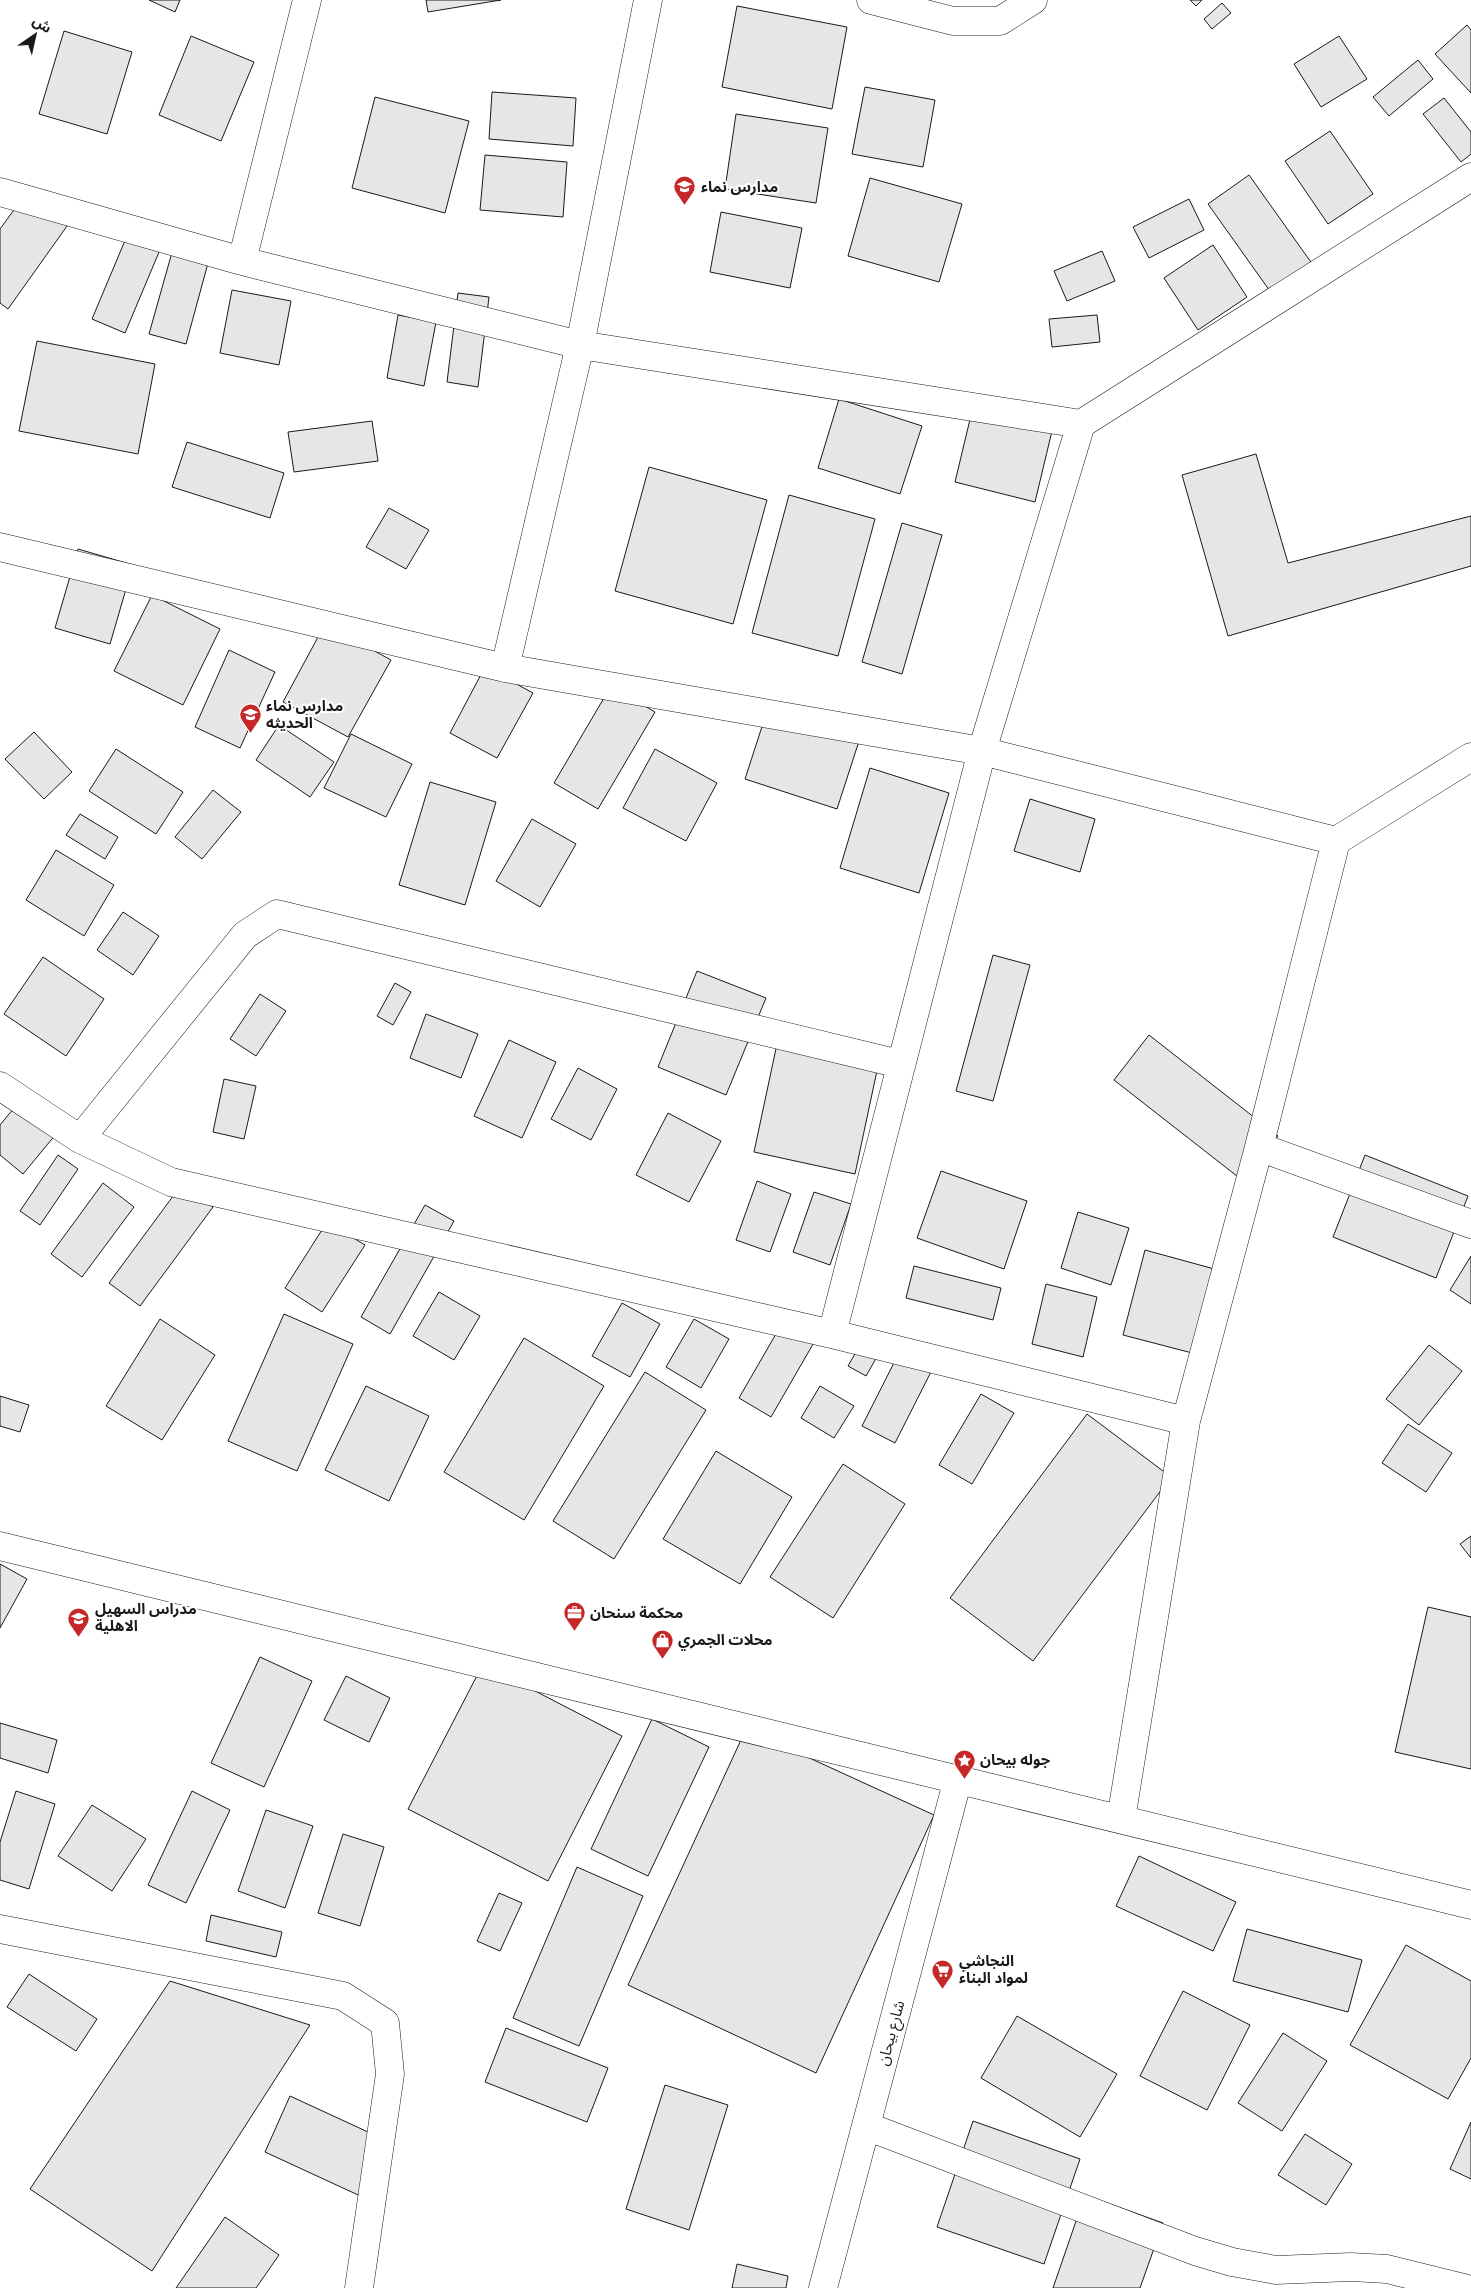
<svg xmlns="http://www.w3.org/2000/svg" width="1471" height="2288" font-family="Ubuntu,'Noto Sans Arabic',sans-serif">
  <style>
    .building { fill: #e6e6e6; stroke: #1a1a1a }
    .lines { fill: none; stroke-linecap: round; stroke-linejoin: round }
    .minor-casing { stroke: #1a1a1a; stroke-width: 29 }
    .minor { stroke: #fff; stroke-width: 28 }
    .labels { text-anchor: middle; stroke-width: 4; stroke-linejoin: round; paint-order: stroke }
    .poi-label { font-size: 15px; font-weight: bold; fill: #1a1a1a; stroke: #fff; text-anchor: start }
    .street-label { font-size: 15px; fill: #1a1a1a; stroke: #fff }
  </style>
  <rect width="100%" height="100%" fill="#fff"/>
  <path class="building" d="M149,0h31l-5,12z
    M426,0h75l-73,12z
    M1190,0h12l-6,6z
    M1222,3l9,10 -19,16 -8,-10z
    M737,6l110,21 -15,82 -110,-22z
    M1467,25l4,5v63l-36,-39z
    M64,31l68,21 -25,82 -68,-20z
    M191,36l63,26 -33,79 -62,-26z
    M1339,36l28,43 -46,28 -27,-43z
    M1418,60l15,19 -44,37 -16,-19z
    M865,87l70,13 -12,67 -71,-13z
    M492,92l84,6 -3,48 -84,-7z
    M375,97l94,24 -24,92 -93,-25z
    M1444,98l27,34v22l-10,8 -38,-48z
    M736,114l92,14 -12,75 -91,-14z
    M1330,131l43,63 -45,30 -43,-63z
    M485,155l82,7 -4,55 -83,-7z
    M1249,175l64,90 -41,29 -64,-90z
    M870,178l92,26 -23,78 -91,-26z
    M30,188l42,31 -64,90 -8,-6v-74z
    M1189,199l15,31 -55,28 -16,-31z
    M721,212l81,16 -12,60 -80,-16z
    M129,231l33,14 -37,88 -33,-14z
    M178,231l36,10 -28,103 -37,-10z
    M1213,245l34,52 -49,33 -34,-52z
    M1102,251l13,30 -48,20 -13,-30z
    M232,290l59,11 -12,64 -59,-12z
    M458,293l31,4 -11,90 -31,-5z
    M398,315l38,7 -12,64 -37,-8z
    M1097,315l3,27 -48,5 -3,-28z
    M37,341l118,23 -17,90 -119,-23z
    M839,399l83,27 -22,68 -82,-26z
    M972,411l80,20 -17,71 -80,-20z
    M372,421l6,40 -84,11 -6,-40z
    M187,442l97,31 -14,45 -98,-31z
    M1256,454l32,109 183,-47v50l-243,70 -46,-161z
    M649,467l118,33 -34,124 -118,-33z
    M789,495l86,24 -37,137 -86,-23z
    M389,508l40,22 -23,39 -40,-22z
    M902,523l40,12 -40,139 -40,-12z
    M78,549l55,16 -23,79 -55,-16z
    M152,595l68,34 -37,76 -69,-34z
    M325,624l66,36 -43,77 -65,-35z
    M229,650l46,22 -35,76 -45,-21z
    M485,667l48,26 -36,65 -47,-25z
    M611,686l44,26 -57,97 -44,-26z
    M768,708l92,30 -23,71 -92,-30z
    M279,725l55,37 -24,35 -54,-37z
    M34,732l38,40 -28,27 -39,-40z
    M351,734l61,30 -26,53 -62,-29z
    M116,749l67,43 -27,42 -67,-43z
    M655,749l62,34 -31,58 -63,-33z
    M870,768l79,25 -30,100 -79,-25z
    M430,782l66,20 -31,103 -66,-20z
    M213,790l28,22 -39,47 -27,-22z
    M1030,799l65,20 -15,53 -66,-21z
    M80,814l38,23 -13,22 -39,-24z
    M532,819l44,25 -36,63 -44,-26z
    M56,850l58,35 -30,51 -58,-36z
    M123,912l36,24 -26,39 -36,-25z
    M993,955l37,10 -37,136 -37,-10z
    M43,957l61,42 -38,57 -62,-42z
    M697,971l69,27 -40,97 -68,-28z
    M395,983l16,9 -18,33 -16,-9z
    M260,994l26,17 -30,45 -26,-17z
    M426,1014l52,20 -17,44 -51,-20z
    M781,1025l101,22 -27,127 -101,-22z
    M1149,1035l129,101 -36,44 -128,-100z
    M509,1040l47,22 -34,76 -48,-22z
    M578,1068l39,21 -26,51 -40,-21z
    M224,1079l32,7 -12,53 -31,-7z
    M28,1091l38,31 -43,52 -23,-19v-30z
    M668,1113l53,28 -32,61 -53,-27z
    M58,1155l20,14 -38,56 -20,-14z
    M1365,1155l103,41 -32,82 -103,-41z
    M941,1171l86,30 -23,68 -87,-31z
    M757,1181l34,13 -21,58 -34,-12z
    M103,1183l31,24 -52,70 -31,-23z
    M182,1184l31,23 -73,99 -31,-23z
    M814,1192l37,12 -21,61 -37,-13z
    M425,1205l29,16 -64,113 -29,-17z
    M1078,1212l51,16 -18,57 -50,-17z
    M327,1222l38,23 -43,67 -37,-24z
    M1145,1250l73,20 -22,84 -73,-19z
    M1471,1256v48l-21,-14z
    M914,1266l87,22 -8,32 -87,-22z
    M1046,1284l51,13 -14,60 -51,-13z
    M439,1292l41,24 -26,44 -41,-24z
    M622,1303l38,21 -30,53 -38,-21z
    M788,1313l32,19 -49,85 -32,-19z
    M284,1314l69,30 -56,127 -69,-30z
    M160,1319l55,36 -53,85 -56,-34z
    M694,1319l35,20 -28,49 -35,-21z
    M868,1331l18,10 -20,35 -18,-10z
    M524,1338l80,48 -80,134 -80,-48z
    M904,1343l33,17 -42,83 -33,-17z
    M1429,1345l33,26 -43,54 -33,-26z
    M645,1372l61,38 -92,149 -61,-38z
    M366,1386l63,30 -40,85 -64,-31z
    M820,1386l34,20 -20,32 -33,-20z
    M981,1394l33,19 -42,71 -33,-19z
    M0,1396l29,9 -9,27 -20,-6z
    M1087,1414l84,63 -138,184 -83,-63z
    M1408,1424l44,29 -26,39 -44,-29z
    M716,1451l76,46 -52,87 -77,-45z
    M843,1464l62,40 -72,114 -63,-41z
    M1471,1536v22l-11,-14z
    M0,1564l27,15 -27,49z
    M1428,1607l43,10v152l-76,-17z
    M260,1657l52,24 -48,106 -53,-24z
    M483,1664l139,72 -74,145 -140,-72z
    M346,1676l44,22 -21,44 -45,-22z
    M652,1719l57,28 -61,129 -57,-27z
    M0,1723l57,17 -9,33 -48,-15z
    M746,1729l188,86 -118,258 -188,-88z
    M16,1791l39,13 -26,85 -29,-9v-38z
    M192,1791l38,19 -44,93 -38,-18z
    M92,1805l54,34 -34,52 -54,-35z
    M266,1810l47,16 -28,82 -47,-17z
    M343,1834l41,13 -24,79 -42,-13z
    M1139,1856l97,46 -23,49 -97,-45z
    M577,1867l66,29 -64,150 -66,-28z
    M499,1893l23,10 -22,48 -23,-10z
    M211,1915l71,17 -6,25 -70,-16z
    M1247,1929l115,31 -14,52 -115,-31z
    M1406,1945l65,36v77l-23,41 -98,-54z
    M29,1974l68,45 -21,32 -69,-44z
    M170,1981l140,44 -158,246 -122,-82z
    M1183,1991l67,34 -43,85 -67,-34z
    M1017,2016l100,58 -37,63 -99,-59z
    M506,2028l102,40 -21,54 -102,-40z
    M1283,2033l44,28 -45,70 -44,-28z
    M665,2085l63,20 -39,125 -63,-21z
    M290,2096l104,48 -25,56 -104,-48z
    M973,2121l107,38 -36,105 -107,-37z
    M1471,2122v57l-21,-10z
    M1305,2134l47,30 -26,41 -48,-30z
    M1085,2195l78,28 -23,65h-87z
    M225,2217l54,38 -23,33h-80z
    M737,2264l51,12 -2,12h-54z"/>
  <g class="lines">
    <defs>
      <path id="minor" d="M871,0l82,21h47l33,-21
        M0,192l242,69 338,84 501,79
        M242,261l65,-261
        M0,547l505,121 477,83 354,90
        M505,668l75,-323 68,-345
        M0,1086l80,53 91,43 661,152 354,87
        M80,1139l165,-204 32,-21 623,150
        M1259,1147l212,77
        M832,1334l150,-583 99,-327 390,-247
        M0,1546l1471,359
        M1121,1819l65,-398 73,-274 77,-306 135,-84
        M0,1929l343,67 42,27 5,51 -31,214
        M866,2126l329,125 37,11 44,8 75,-3 36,2 77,19
        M823,2288l135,-509"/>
    </defs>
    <use href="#minor" class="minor-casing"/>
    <use href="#minor" class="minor"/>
  </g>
  <defs>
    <symbol id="school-pin" viewBox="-11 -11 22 30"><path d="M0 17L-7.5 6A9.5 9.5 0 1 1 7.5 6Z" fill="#c62828" stroke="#fff"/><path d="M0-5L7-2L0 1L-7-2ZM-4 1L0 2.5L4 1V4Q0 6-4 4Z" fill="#fff"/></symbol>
    <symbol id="office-pin" viewBox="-11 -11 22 30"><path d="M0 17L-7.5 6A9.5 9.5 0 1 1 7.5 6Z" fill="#c62828" stroke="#fff"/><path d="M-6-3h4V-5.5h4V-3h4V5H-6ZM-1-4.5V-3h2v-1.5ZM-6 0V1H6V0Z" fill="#fff"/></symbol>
    <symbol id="shop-pin" viewBox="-11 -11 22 30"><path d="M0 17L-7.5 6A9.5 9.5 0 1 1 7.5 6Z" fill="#c62828" stroke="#fff"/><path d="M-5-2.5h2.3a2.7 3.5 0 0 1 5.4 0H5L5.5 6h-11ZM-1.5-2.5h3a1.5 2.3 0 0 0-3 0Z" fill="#fff"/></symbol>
    <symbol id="sight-pin" viewBox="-11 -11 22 30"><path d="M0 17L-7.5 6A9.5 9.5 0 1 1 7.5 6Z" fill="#c62828" stroke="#fff"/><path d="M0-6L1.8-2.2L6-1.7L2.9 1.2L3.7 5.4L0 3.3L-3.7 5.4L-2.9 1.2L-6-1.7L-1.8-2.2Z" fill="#fff"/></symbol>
    <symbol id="supermarket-pin" viewBox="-11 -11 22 30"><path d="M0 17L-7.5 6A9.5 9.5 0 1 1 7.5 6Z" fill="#c62828" stroke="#fff"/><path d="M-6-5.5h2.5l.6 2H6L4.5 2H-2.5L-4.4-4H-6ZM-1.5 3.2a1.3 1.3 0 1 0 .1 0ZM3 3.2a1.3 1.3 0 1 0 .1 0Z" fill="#fff"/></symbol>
  </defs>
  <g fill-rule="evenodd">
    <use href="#school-pin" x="672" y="174" width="25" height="34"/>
    <use href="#school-pin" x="238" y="702" width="25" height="34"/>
    <use href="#office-pin" x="562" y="1600" width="25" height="34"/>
    <use href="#school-pin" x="66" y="1606" width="25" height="34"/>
    <use href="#shop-pin" x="650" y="1628" width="25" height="34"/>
    <use href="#sight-pin" x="952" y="1748" width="25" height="34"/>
    <use href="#supermarket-pin" x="930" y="1958" width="25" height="34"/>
  </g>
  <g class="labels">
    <g class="poi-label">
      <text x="701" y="192">مدارس نماء</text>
      <text x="266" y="711">مدارس نماء<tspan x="266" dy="17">الحديثه</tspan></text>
      <text x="95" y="1614">مدراس السهيل<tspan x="95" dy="17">الاهلية</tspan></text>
      <text x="590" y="1618">محكمة سنحان</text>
      <text x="678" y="1645">محلات الجمري</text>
      <text x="980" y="1765">جوله بيحان</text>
      <text x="959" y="1966">النجاشي<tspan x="959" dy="17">لمواد البناء</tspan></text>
    </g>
    <g class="street-label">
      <text transform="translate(891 2033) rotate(-75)" y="5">شارع بيحان</text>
    </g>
  </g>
  <g transform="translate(35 35) rotate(34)" stroke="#ffffff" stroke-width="4" paint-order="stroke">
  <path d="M0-4L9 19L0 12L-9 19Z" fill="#1a1a1a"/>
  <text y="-8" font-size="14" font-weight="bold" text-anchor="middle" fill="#1a1a1a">ش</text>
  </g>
</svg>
